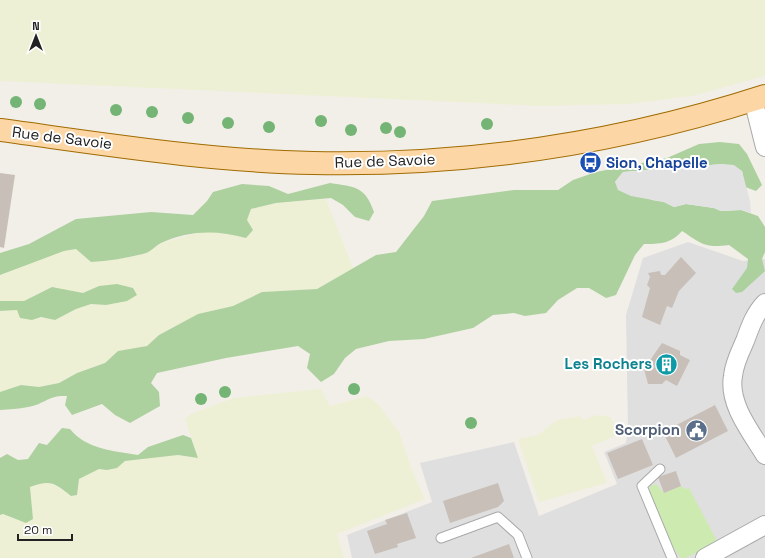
<svg xmlns="http://www.w3.org/2000/svg" width="765" height="558" font-family="'Space Grotesk',sans-serif">
  <style>
    .residential { fill: #e0dfdf }
    .farmland { fill: #eef0d5 }
    .grass { fill: #cdebb0 }
    .forest { fill: #add19e }
    .parking { fill: #e2e2e2 }
    .building { fill: #c7bfb8 }
    .lines { fill: none; stroke-linecap: round; stroke-linejoin: round }
    .service-casing { stroke: #a9a9a9; stroke-width: 11 }
    .minor-casing { stroke: #a9a9a9; stroke-width: 20 }
    .primary-casing { stroke: #a06b00; stroke-width: 24 }
    .service { stroke: #fff; stroke-width: 9 }
    .minor { stroke: #fff; stroke-width: 18 }
    .primary { stroke: #fcd6a4; stroke-width: 22 }
    .tree { fill: #74b475 }
    .labels { text-anchor: middle; stroke-width: 4; stroke-linejoin: round; paint-order: stroke }
    .street-label { font-size: 15px; fill: #222; stroke: #fff }
    .transit-label { font-size: 15px; font-weight: bold; fill: #164399; stroke: #fff; text-anchor: start }
    .culture-label { font-size: 15px; font-weight: bold; fill: #0d838f; stroke: #fff; text-anchor: end }
    .service-label { font-size: 15px; font-weight: bold; fill: #4e5e75; stroke: #fff; text-anchor: end }
  </style>
  <rect width="100%" height="100%" fill="#f2efe9"/>
  <path class="residential" d="M688,242l55,19 22,-2v299h-413l-5,-23 85,-33 -12,-39 94,-21 25,74 78,-32 -13,-32 22,-9 2,-14 -2,-114 17,-57z"/>
  <path class="farmland" d="M0,0h765v76l-73,20 -63,8 -89,2 -540,-25z
    M326,199l27,69 -36,21 -55,3 -29,14 -35,8 -39,21 -12,11 -29,5 -13,12 -28,10 -18,10 -20,4 -18,-2 -21,7v-81l17,-1 15,10 9,-3 14,3 21,-11 15,-5 15,1 -7,-19 -16,7 -16,-2 -27,1 -16,9h-24v-26l64,-24 12,-2 15,13 16,-1 38,-7 16,-11 43,-12 20,1 22,6 1,-18 4,-11 25,-6z
    M321,389l9,17 37,-10 11,8 21,28 14,41 12,26 -88,35 7,24h-344v-43l3,-1 11,5h19l-3,-32 14,-5 8,1 20,13 5,-1 2,-16 20,-10 8,1 10,-2 8,-7 24,-3 29,-3 20,3 -13,-39 6,-5 42,-16z
    M596,415l14,2 10,17 -28,12 15,37 -68,19 -21,-63 20,-4 19,-15 23,-4 3,4z"/>
  <path class="grass" d="M656,484l8,9 17,-7 4,3 4,-1 29,55 -33,15h-4l-9,-12 -22,-52v-8z"/>
  <path class="forest" d="M720,142l19,2 8,10 15,31 -6,6 -11,-4 -3,-16 -19,-7 -100,8 -8,10 37,18 12,2 10,5 12,-3 28,4 7,3 20,-1 17,6 7,11v25l-3,7 3,12 -23,21 -6,1 -4,-4 15,-21 1,-9 -19,-14c-25,3 -27,-1 -47,-14 -11,13 -23,13 -38,13l-9,11 -19,40 -10,3 -17,-10h-12l-19,12 -12,13 -21,3 -11,-3 -21,2 -20,13 -49,11 -35,2 -33,8 -11,9 -11,16 -13,8 -14,-14 3,-14 -12,-8 -72,12 -69,15 -6,10 8,9 1,14 -30,17 -15,-8 -13,-11 -30,11 -7,-10 2,-9c-19,-1 -22,8 -39,11 -9,2 -19,2 -28,3v-18l21,-7 18,2 20,-4 18,-10 28,-10 13,-12 29,-5 12,-11 39,-21 35,-8 29,-14 55,-3 59,-34 20,-3 28,-36 8,-15 82,-11h44l15,-10 23,-8 71,-14 32,-14z
    M330,183c25,4 35,3 44,29l-5,9 -14,-4 -12,-12 -12,-7 -55,5 -25,6 -4,11 6,10 -7,8c-29,-8 -57,-8 -85,5 -6,3 -11,10 -18,11 -17,4 -34,7 -52,8l-15,-13 -12,2 -64,24v-22l29,-9 47,-25 75,-7 42,3 14,-14 6,-9 29,-8 27,2 19,8z
    M117,284l16,4 4,7 -10,6 -21,4 -15,-1 -15,5 -21,11 -14,-3 -9,3 -12,-2 -3,-8 -17,1v-10h24l28,-14 31,6 16,-7z
    M62,428l8,1c16,20 43,22 68,26l10,-8 35,-12 8,3 7,20 -20,-3 -53,6 -8,7 -10,2 -8,-1 -20,10 -2,16 -6,1c-16,-13 -20,-17 -41,-9l3,32 -7,4 -23,-9 -3,1v-57l7,-4 11,6 10,-1 11,-16 8,2z"/>
  <path class="parking" d="M723,164l11,1 8,6 8,30 1,12 -10,-3 -20,1 -7,-3 -28,-4 -12,3 -10,-5 -33,-6 -13,-6 -3,-8 8,-10z"/>
  <path class="building" d="M0,173l15,2 -11,73 -4,-1z
    M681,257l15,16 -17,18 -7,17 -5,-2 -7,19 -18,-8 8,-29 -3,-3 3,-8 -2,-4 12,-2 1,4h4z
    M662,343l18,8v4l10,5 -13,26 -11,-6 -4,4h-14l-4,-15z
    M715,405l13,26 -52,27 -13,-26z
    M642,439l11,26 -35,14 -11,-26z
    M676,471l5,15 -17,7 -6,-16z
    M498,483l6,18 -6,6 -48,16 -7,-22z
    M407,513l9,25 -19,6 1,3 -23,7 -8,-23 20,-7 -2,-4z
    M509,544l5,14h-43z"/>
  <g class="lines">
    <defs>
      <path id="service" d="M660,469l-18,17 30,72
        M441,538l57,-21 20,18 9,23"/>
      <path id="minor" d="M753,99l12,48
        M765,303c-10,10 -15,24 -20,38 -5,11 -11,23 -12,35 -5,28 18,56 32,79
        M705,558l60,-33"/>
      <path id="primary" d="M0,130c104,14 208,31 313,33 153,3 307,-20 452,-67"/>
    </defs>
    <use href="#service" class="service-casing"/>
    <use href="#minor" class="minor-casing"/>
    <use href="#primary" class="primary-casing"/>
    <use href="#service" class="service"/>
    <use href="#minor" class="minor"/>
    <use href="#primary" class="primary"/>
  </g>
  <g class="tree">
    <circle cx="16" cy="102" r="6"/>
    <circle cx="40" cy="104" r="6"/>
    <circle cx="116" cy="110" r="6"/>
    <circle cx="152" cy="112" r="6"/>
    <circle cx="188" cy="118" r="6"/>
    <circle cx="321" cy="121" r="6"/>
    <circle cx="228" cy="123" r="6"/>
    <circle cx="487" cy="124" r="6"/>
    <circle cx="269" cy="127" r="6"/>
    <circle cx="386" cy="128" r="6"/>
    <circle cx="351" cy="130" r="6"/>
    <circle cx="400" cy="132" r="6"/>
    <circle cx="354" cy="389" r="6"/>
    <circle cx="225" cy="392" r="6"/>
    <circle cx="201" cy="399" r="6"/>
    <circle cx="471" cy="423" r="6"/>
  </g>
  <defs>
    <symbol id="bus-disc" viewBox="-11 -11 22 22"><circle r="9.5" fill="#1a4fb4" stroke="#fff"/><path d="M-5-6H5V4H4V6H2V4H-2V6H-4V4H-5ZM-3.5-4V0h7V-4ZM-3.5 1.2v1.5H-2V1.2ZM2 1.2v1.5H3.5V1.2Z" fill="#fff"/></symbol>
    <symbol id="building-disc" viewBox="-11 -11 22 22"><circle r="9.5" fill="#0f9aa8" stroke="#fff"/><path d="M-4-6H4V6H1V3H-1V6H-4ZM-2.5-4.3h1.7v1.8h-1.7ZM.8-4.3h1.7v1.8H.8ZM-2.5-1h1.7V.8h-1.7ZM.8-1h1.7V.8H.8Z" fill="#fff"/></symbol>
    <symbol id="civic-disc" viewBox="-11 -11 22 22"><circle r="9.5" fill="#5c6f8a" stroke="#fff"/><path d="M-.6-6.5H3V-4.5H.6V-3L4-1V1h2V6H-6V1h2V-1L-.6-3ZM-1.2 2.5V6h2.4V2.5Z" fill="#fff"/></symbol>
  </defs>
  <g fill-rule="evenodd">
    <use href="#bus-disc" x="578" y="150" width="25" height="25"/>
    <use href="#building-disc" x="654" y="352" width="25" height="25"/>
    <use href="#civic-disc" x="684" y="418" width="25" height="25"/>
  </g>
  <g class="labels">
    <g class="street-label">
      <text transform="translate(62 138) rotate(7)" y="5">Rue de Savoie</text>
      <text transform="translate(385 161) rotate(-2)" y="5">Rue de Savoie</text>
    </g>
    <g class="transit-label">
      <text x="606" y="168">Sion, Chapelle</text>
    </g>
    <g class="culture-label">
      <text x="652" y="369">Les Rochers</text>
    </g>
    <g class="service-label">
      <text x="680" y="435">Scorpion</text>
    </g>
  </g>
  <g transform="translate(36 36)" stroke="#ffffff" stroke-width="3" paint-order="stroke">
  <path d="M0-3L7 15L0 10L-7 15Z" fill="#222222"/>
  <text y="-6" font-size="11" font-weight="bold" text-anchor="middle" fill="#222222">N</text>
  </g>
  <path d="M18 534v6h54v-6" fill="none" stroke="#222222" stroke-width="2"/>
  <text x="24" y="534" font-size="12" fill="#222222" stroke="#ffffff" stroke-width="3" paint-order="stroke">20 m</text>
</svg>
